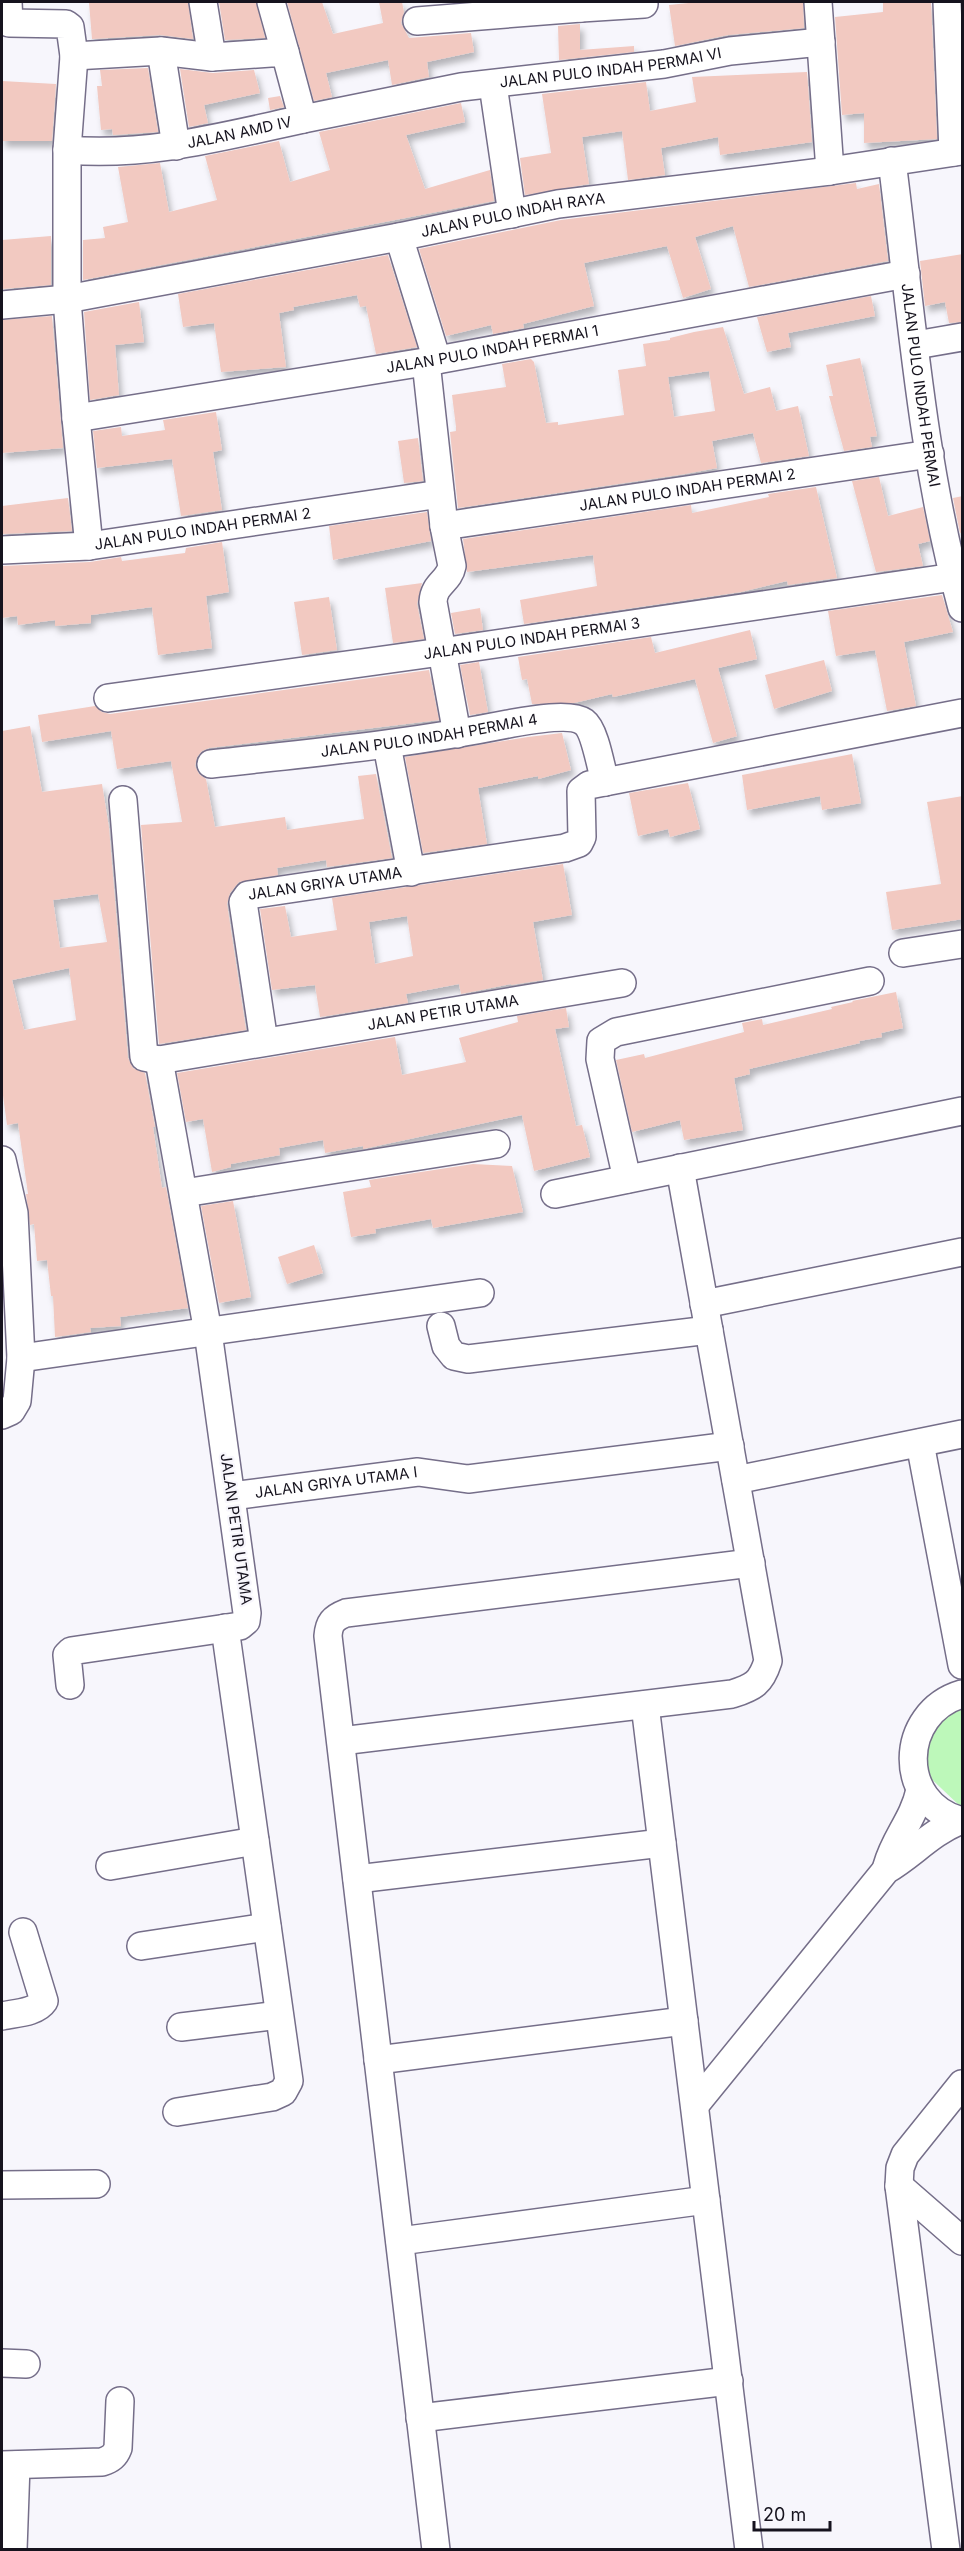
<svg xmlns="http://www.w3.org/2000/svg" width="964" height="2551" font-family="Inter,sans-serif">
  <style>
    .green { fill: #bdf8ba }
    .building { fill: #f2c9c1; fill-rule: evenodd; filter: url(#shadow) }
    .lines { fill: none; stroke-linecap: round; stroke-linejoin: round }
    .minor-casing { stroke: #756e89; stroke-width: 30 }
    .minor { stroke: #fff; stroke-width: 27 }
    .labels { text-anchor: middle; stroke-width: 4.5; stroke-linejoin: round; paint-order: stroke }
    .street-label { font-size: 15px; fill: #16131e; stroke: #f7f6fc }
  </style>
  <defs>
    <filter id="shadow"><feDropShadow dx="3.5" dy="6" stdDeviation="3" flood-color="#0004"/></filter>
  </defs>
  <rect width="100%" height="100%" fill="#f7f6fc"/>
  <path class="green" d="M962,1692v115h-1l-38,-36 2,-54z"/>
  <path class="building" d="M109,2h79l5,37 -33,-4 -68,4 -3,-36z
    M219,2h37l9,36 -40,2z
    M287,2h35l11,32 50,-11 -4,-21h23l2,10 -3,11 8,15 62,-5 3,19 -47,10 2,15 -37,8 -4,-25 -62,13 6,24 -18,4z
    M698,2h105l1,26 -76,7 -53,11 -6,-41z
    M883,2h48l6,137 -73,4v-30l-22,2 -7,-98 48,-5z
    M580,24v26l54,-4v6l-75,8 -1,-34z
    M148,68l10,64 -45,3 -1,-6 -11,1 -4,-44h5l-2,-16z
    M180,69l33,4 41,-3 6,23 -56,12 4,18 -19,4z
    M807,72l5,70 -92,13 -2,-18 -57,11 4,27 -37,5 -6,-49 -40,6 7,47 -64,11 -5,-37 31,-5 -9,-59 104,-12 4,29 46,-9 -4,-25z
    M2,81l54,3 -4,57h-50z
    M280,96l4,11 -14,3 -2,-12z
    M461,103l4,19 -59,13 19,54 65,-19 4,31 -411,79v-40l22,-2 -2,-11 25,-5 -10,-55 42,-4 9,49 48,-12 -12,-44 74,-15 11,41 40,-12 -11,-38z
    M856,183l1,6 22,-5 9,77 -139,26 -16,-61 -38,11 16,52 -28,9 -16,-52 -83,17 10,43 -71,18 1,4 -31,6 -2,-9 -45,11 -27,-87 142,-29z
    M51,236v49l-49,4v-49z
    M963,254v68l-14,1 -4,-21 -20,4 -5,-45z
    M388,255l29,92 -41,7 -10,-48 -6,1 -3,-12 -64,12 1,3 -15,3 7,54 -65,5 -7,-49 -31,4 -5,-33z
    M871,296l4,20 -87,17 3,14 -24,5 -10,-35z
    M139,302l5,40 -29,3 4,50 -29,5 -6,-88z
    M52,316l11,132 -61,5v-133z
    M723,327l21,67 26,-7 6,24 22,-5 11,50 -48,7 -8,-30 -41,8 5,27 -32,6 -227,34 -8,-76 6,-1v-4l-4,-32 54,-8 -4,-23 29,-5 3,3 12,61 12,-1v3l66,-10 -6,-45 28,-4 -3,-22 27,-4v-2l24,-6zM709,371l6,40 -41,6 -6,-40z
    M860,358l17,78 -7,1 2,10 -28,4 -15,-55h4l-7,-31z
    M216,412l6,38 -9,2 9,58 -41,6 -9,-57 -75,9 -4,-37 28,-4 1,9 43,-6 -2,-10z
    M418,438l5,43 -19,2 -6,-42z
    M879,477l9,39 35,-9 7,34 -12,3 5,22 -47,6 -24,-91z
    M816,487l21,91 -49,7 -1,-4 -46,11 -217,32 -4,-24 77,-14 -4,-31 -126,17 -4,-33 228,-34 1,8 77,-16 -1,-3z
    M963,496v36l-3,1 -7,-35z
    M68,498l4,33 -70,3v-28z
    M427,512l4,29 -98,19 -4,-34z
    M222,542l7,50 -23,4 6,52 -54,7 -6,-48 -61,8v8l-36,3v-6l-37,5 -1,-9 -15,2v-52l88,-4 31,-5 1,4 63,-8 1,-5z
    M422,583l-5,21 7,35 -31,4 -8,-55z
    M942,595l11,37 -49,10 12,64 -29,5 -12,-61 -39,6 -8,-45z
    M329,597l8,53 -35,5 -8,-53z
    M480,608l3,22 -28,4 -4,-21z
    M750,630l7,29 -39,9 19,68 -24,7 -18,-64 -82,18 -1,-3 -38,9 -42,1 -5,-25 -5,1 -4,-23 133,-20 4,16z
    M824,660l8,31 -58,18 -9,-34z
    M479,662l9,50 -18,3 -10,-50z
    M429,670l10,50 -230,28 -7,3 -5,6 -2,9 4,8 7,5 9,48 70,-10 2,13 77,-11 -6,-43 18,-2 16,84 -65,9 -1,-7 -49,8 1,7 -39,7 -9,11 -3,11 19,126 -87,14 -18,-219 41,-3 -11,-61 -54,8 -6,-38 -69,11 -4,-27 57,-9 7,6 8,2z
    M30,726l12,66 60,-8 7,44 19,230 5,10 12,5 10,54h-2l9,61 4,-1 22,121 -68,9 1,9 -31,2 1,4 -36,5 -2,-41h-2l-4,-36 -10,1 -3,-37 -4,1 -4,-31h2l-10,-71 -11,2 -5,-37v-357zM98,894l9,48 -47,6 -7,-48zM69,968l7,52 -52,10 -12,-50z
    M562,733l9,37 -33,9v-3l-60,12 9,56 -64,9 -18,-96 123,-20z
    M852,754l9,49 -39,7 -2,-14 -73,14 -5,-35z
    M688,783l12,46 -30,8 -2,-8 -30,7 -9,-43z
    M963,796v123l-71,11 -6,-38 55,-8 -14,-82z
    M563,864l9,51 -39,7 10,58 -32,5v-1l-50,10 -2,-10 -53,10 2,9 -88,14 -5,-32 -43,5 -12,-81 25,-3 6,31 46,-7 -5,-32zM407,916l6,40 -38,8 -6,-42z
    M896,992l7,36 -22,5 1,4 -23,4 1,2 -111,26 1,5 -16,4 9,52 -59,10 -4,-20 -48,12 -16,-72 28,-6 1,4 99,-26 -2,-9 20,-4 1,6 69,-16 -1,-2 22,-5 -1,-1z
    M566,1008l3,19 -14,2 21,97 6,-1 8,32 -56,14 -12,-56 -159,34v-3l-38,7 -2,-13 -44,8 1,7 -49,9v3l-19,5 -9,-53 -17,3 -9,-49 218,-36 7,38 64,-13 -7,-24 59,-16 -1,-6z
    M473,1164l39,2 11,46 -90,16 -2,-9 -56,10 1,4 -25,4 -8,-45 28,-5 -2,-7z
    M233,1201l18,96 -32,6 -18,-97z
    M314,1245l9,28 -36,11 -9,-27z"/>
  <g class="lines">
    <defs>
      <g id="minor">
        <path d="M8,2l1,21 57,1 4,3 4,29 -7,94v149l9,119 13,128"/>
        <path d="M203,2l9,55"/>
        <path d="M271,2l14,50"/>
        <path d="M818,2l12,169"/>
        <path d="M947,2l6,150"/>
        <path d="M581,8l63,-4"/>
        <path d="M417,21l164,-13v-6"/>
        <path d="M161,51l15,95"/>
        <path d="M493,85l19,129"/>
        <path id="s1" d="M303,119l158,-32 203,-23 66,-13 91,-9"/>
        <path id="s2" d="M67,150c81,7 158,-14 236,-31l-18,-67 -73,5 -51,-6 -87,5"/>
        <path id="s3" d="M892,161c19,149 30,302 70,447"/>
        <path d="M399,237l38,123"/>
        <path id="s4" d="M2,305l65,-6 332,-62 159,-33 272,-33 132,-20"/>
        <path d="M916,345l46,-8"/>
        <path d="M426,362l18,164 8,40c-3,16 -18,17 -19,36l24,132"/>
        <path id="s5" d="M76,418l361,-58 469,-86"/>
        <path id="s6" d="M444,526l486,-72"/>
        <path id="s7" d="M2,550l87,-4 351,-52"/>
        <path id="s8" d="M108,698l333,-46 513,-75"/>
        <path d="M387,745l24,127"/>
        <path id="s9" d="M211,764c99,-11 199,-20 297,-40 17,-3 62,-12 76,-2 11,8 17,46 21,60"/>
        <path id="s10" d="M123,800l21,257 15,3 463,-77"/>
        <path d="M903,953l59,-9"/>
        <path id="s11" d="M264,1042l-21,-140 5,-7 317,-47 14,-5 3,-6 -1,-46 8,-6 373,-72"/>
        <path d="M2,1160l12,53 7,145 -4,43 -6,10 -9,4"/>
        <path d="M627,1179l-27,-120 1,-18 15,-9 254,-51"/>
        <path d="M184,1193l312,-49"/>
        <path d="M555,1194l407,-83"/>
        <path d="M704,1304l258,-52"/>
        <path d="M441,1326l5,20 8,10 14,3 241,-29"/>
        <path d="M21,1358l459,-65"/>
        <path d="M920,1443l42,222"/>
        <path d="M736,1480l226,-46"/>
        <path id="s12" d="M232,1496l186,-24 50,7 262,-33"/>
        <path d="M70,1685l-3,-30 4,-4 169,-25 6,-5 1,-8 -39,-281 -49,-272"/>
        <path d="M962,1694c-64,19 -66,110 0,127"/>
        <path d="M645,1705l104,845"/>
        <path d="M341,1741l391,-47c22,-7 29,-11 36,-33l-88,-493"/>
        <path d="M110,1866l145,-25"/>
        <path d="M887,1866c8,-29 26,-45 33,-76"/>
        <path d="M357,1879l305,-36"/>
        <path d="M141,1946l126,-19"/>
        <path d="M2,2016c13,-3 34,-3 42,-15l-21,-69"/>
        <path d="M181,2027l98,-12"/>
        <path d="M378,2060l306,-39"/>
        <path d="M695,2105l191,-235c26,-15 44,-37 73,-49"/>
        <path d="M177,2112l95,-15 11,-5 6,-11 -64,-453"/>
        <path d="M2,2185l94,-1"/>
        <path d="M899,2186l63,55"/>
        <path d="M400,2241l306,-41"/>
        <path d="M2,2363l24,1"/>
        <path d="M420,2418l309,-37"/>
        <path d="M2,2465l100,-3c9,-3 13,-6 16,-14l2,-47"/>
        <path d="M13,2550l3,-85"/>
        <path d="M436,2550l-108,-914c1,-13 5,-18 18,-23l405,-50"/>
        <path d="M946,2550l-47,-364 1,-18 5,-13 57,-71"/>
      </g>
    </defs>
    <use href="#minor" class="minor-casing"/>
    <use href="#minor" class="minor"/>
  </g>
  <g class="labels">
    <g class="street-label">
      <text dy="5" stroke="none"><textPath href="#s1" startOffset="312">JALAN PULO INDAH PERMAI VI</textPath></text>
      <text dy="5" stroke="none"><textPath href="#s2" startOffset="174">JALAN AMD IV</textPath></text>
      <text dy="5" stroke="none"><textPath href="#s4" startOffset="519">JALAN PULO INDAH RAYA</textPath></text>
      <text dy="5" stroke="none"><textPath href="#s5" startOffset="422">JALAN PULO INDAH PERMAI 1</textPath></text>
      <text dy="5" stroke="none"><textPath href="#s3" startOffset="226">JALAN PULO INDAH PERMAI</textPath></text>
      <text dy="5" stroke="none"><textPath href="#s6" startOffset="246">JALAN PULO INDAH PERMAI 2</textPath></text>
      <text dy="5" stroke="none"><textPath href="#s7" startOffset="202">JALAN PULO INDAH PERMAI 2</textPath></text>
      <text dy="5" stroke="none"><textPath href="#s8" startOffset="428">JALAN PULO INDAH PERMAI 3</textPath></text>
      <text dy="5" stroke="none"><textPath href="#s9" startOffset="220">JALAN PULO INDAH PERMAI 4</textPath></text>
      <text dy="5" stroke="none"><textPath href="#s11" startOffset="228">JALAN GRIYA UTAMA</textPath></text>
      <text dy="5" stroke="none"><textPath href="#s10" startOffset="561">JALAN PETIR UTAMA</textPath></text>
      <text dy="5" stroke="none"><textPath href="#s12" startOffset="105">JALAN GRIYA UTAMA I</textPath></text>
      <text transform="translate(236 1529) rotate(82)" y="5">JALAN PETIR UTAMA</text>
    </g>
  </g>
  <rect width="964" height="2551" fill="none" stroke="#16131e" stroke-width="6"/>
  <path d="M754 2521v9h76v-9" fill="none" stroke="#16131e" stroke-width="3"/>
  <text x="763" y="2521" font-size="18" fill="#16131e" stroke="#f7f6fc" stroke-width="4.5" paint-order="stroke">20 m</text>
</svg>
